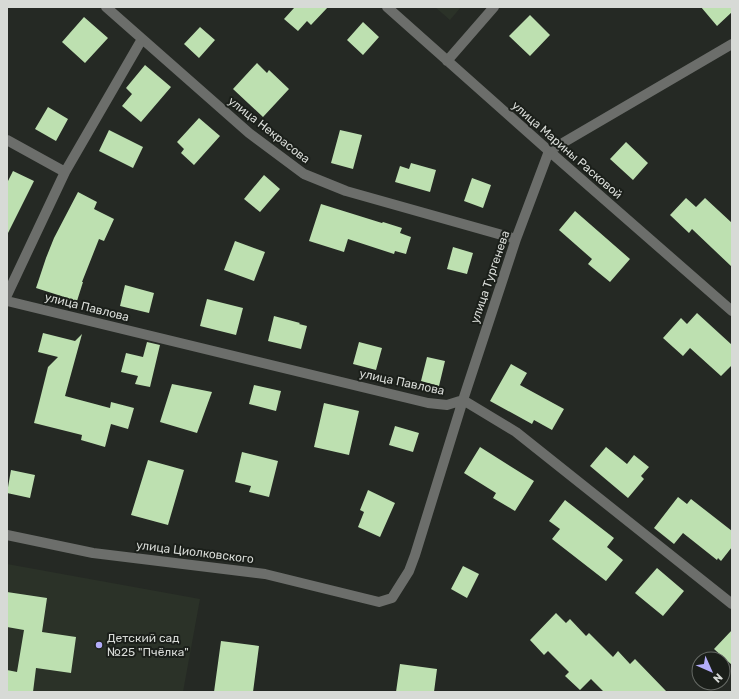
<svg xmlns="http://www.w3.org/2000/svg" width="739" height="699" font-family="Rubik,sans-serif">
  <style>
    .built { fill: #2b3228 }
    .building { fill: #bde0b0 }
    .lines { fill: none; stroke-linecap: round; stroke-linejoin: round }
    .minor { stroke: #6c6e6b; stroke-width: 10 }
    .poi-dot { fill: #b3adf9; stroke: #1b1f1a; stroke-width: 1.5 }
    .labels { text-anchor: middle; stroke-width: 4; stroke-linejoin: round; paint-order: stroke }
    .street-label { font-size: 12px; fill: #d7dad6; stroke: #1b1f1a }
    .poi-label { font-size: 12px; fill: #d7dad6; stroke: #1b1f1a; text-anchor: start }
  </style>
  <rect width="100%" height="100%" fill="#252924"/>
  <path class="built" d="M435,7h26l-11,13z
    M7,564l193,35 -17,93h-176z"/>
  <path class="building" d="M292,7h36l-17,18 -4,-4 -9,10 -14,-12 10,-11z
    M701,7h31v5l-15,14z
    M530,15l20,20 -20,21 -21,-20z
    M84,17l24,21 -23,25 -23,-21z
    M363,22l16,15 -16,18 -16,-15z
    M200,27l15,13 -16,18 -15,-14z
    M257,63l10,10 2,-3 20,19 -26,28 -30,-28z
    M145,65l26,22 -30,35 -19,-16 10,-12 -6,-6z
    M48,107l20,12 -12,22 -21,-12z
    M199,118l21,18 -26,29 -13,-12 3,-4 -7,-7z
    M109,130l34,17 -10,21 -34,-17z
    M340,130l22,5 -9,34 -22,-6z
    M626,142l22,21 -15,17 -23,-21z
    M411,163l25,7 -6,22 -35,-10 5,-16 9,3z
    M13,171l21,10 -27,54v-52z
    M264,175l16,14 -20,23 -16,-13z
    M472,178l19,7 -8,23 -19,-7z
    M78,192l19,10 -3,7 20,10 -10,22 -5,-2 -17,43h1l-6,19 -41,-13 10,-30 8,-20z
    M686,198l10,9 9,-9 27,25v44l-40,-38 -3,4 -19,-18z
    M321,204l61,19 1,-1 19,6 -2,5 11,4 -5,17 -11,-3 -1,3 -46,-15 -4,13 -35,-11z
    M575,211l55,48 -20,23 -22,-18 4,-5 -33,-29z
    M235,241l30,11 -11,29 -30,-11z
    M453,247l20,6 -6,21 -20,-5z
    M125,285l29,8 -5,20 -29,-7z
    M207,299l36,9 -7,27 -36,-9z
    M697,313l35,32v20l-11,11 -31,-28 -7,8 -20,-18 18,-20 6,6z
    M274,316l26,7 -1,1 8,2 -6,23 -33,-8z
    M43,333l32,8 7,-7 -17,62 45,12 1,-6 23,6 -6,21 -17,-5 -6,23 -24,-7 1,-5 -48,-12 14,-56 10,-10 -20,-5z
    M147,342l13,3 -10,42 -15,-3 3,-8 -17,-4 5,-19 17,4z
    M359,342l23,6 -6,22 -23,-6z
    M427,357l18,4 -6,25 -18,-5z
    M511,364l16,9 -7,12 44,24 -12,21 -18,-10 -2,4 -42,-23z
    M172,384l40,8 -15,41 -37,-11z
    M254,385l27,6 -5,20 -27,-7z
    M324,403l35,8 -10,44 -35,-8z
    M395,426l24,7 -6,19 -24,-7z
    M480,447l54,34 -19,30 -22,-13 3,-5 -32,-20z
    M606,447l21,17 7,-9 15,12 -8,9 3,3 -16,19 -38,-32z
    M242,452l36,9 -9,36 -20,-5 2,-6 -16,-4z
    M148,460l36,10 -16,55 -37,-10z
    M11,470l24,5 -5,23 -23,-5z
    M368,490l27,13 -15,34 -22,-10 6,-15 -4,-2z
    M678,497l9,7 4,-5 41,32v16l-11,14 -3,-3 -1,2 -34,-27 -9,11 -20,-16z
    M565,500l49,38 -7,9 16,13 -17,21 -54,-42 8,-10 -11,-8z
    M463,566l16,8 -12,24 -16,-9z
    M657,568l27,23 -21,25 -28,-23z
    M7,592l40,6 -5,34 34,5 -5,36 -35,-5 -3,24h-26v-22l10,2 7,-42 -17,-3z
    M556,613l10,10 4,-4 16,17 3,-3 24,24 5,-6 12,13 5,-5 32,33h-63l-13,-13 -11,11 -15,-14 4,-4 -21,-21 -4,4 -14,-15z
    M732,630v35l-18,-16z
    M221,641l38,5 -6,46h-39z
    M400,664l37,5 -3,23h-38z"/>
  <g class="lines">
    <path class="minor" d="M106,7l143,126 55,41 42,17 170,48
      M387,7l162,144 183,160
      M447,61l47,-54
      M7,140l58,32
      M7,295l58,-123 77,-133
      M7,301l421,102 19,2 16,-5 53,32 216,172
      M7,535l86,18 172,21 114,28 13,-4 17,-27 6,-16 48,-155 53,-161 33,-88 183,-107"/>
  </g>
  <circle class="poi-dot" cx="99" cy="645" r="4"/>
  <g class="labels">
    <g class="street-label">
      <text transform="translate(269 130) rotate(38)" y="4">улица Некрасова</text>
      <text transform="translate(567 150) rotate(41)" y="4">улица Марины Расковой</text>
      <text transform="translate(490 277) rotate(-71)" y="4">улица Тургенева</text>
      <text transform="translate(87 307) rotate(14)" y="4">улица Павлова</text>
      <text transform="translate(402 382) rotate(12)" y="4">улица Павлова</text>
      <text transform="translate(195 552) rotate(7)" y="4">улица Циолковского</text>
    </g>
    <g class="poi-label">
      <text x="107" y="642">Детский сад<tspan x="107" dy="14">№25 "Пчёлка"</tspan></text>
    </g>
  </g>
  <rect width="739" height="699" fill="none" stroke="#d7dad6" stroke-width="16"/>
  <g transform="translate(711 671) rotate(135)"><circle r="19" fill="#1b1f1a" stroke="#666a65"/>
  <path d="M0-3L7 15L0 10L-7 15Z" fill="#b3adf9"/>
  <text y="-6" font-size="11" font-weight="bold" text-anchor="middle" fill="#d7dad6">N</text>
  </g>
</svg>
